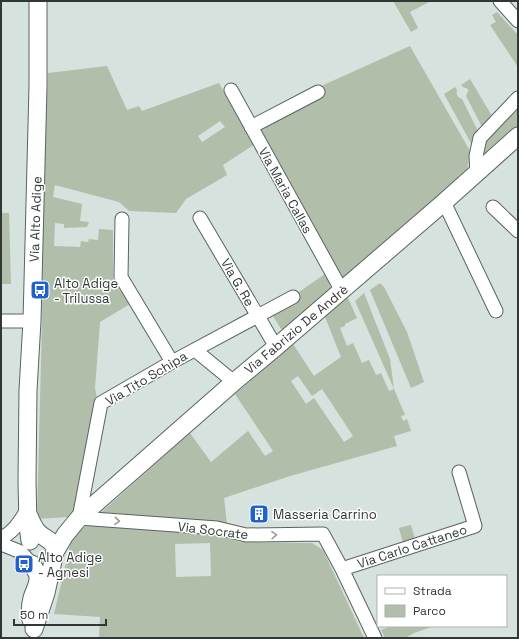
<svg xmlns="http://www.w3.org/2000/svg" width="519" height="639" font-family="'Space Grotesk',sans-serif">
  <style>
    .green { fill: #b1beaa; fill-rule: evenodd }
    .lines { fill: none; stroke-linecap: round; stroke-linejoin: round }
    .minor-casing { stroke: #596460; stroke-width: 15 }
    .tertiary-casing { stroke: #596460; stroke-width: 19 }
    .minor { stroke: #fff; stroke-width: 13 }
    .tertiary { stroke: #fff; stroke-width: 17 }
    .oneway { stroke: #989b9a }
    .labels { text-anchor: middle; stroke-width: 3; stroke-linejoin: round; paint-order: stroke }
    .street-label { font-size: 13px; fill: #313735; stroke: #fff }
    .poi-label { font-size: 13px; fill: #313735; stroke: #fff; text-anchor: start }
  </style>
  <rect width="100%" height="100%" fill="#d5e2dd"/>
  <path class="green" d="M393,1h38l-21,11 8,16 -7,4z
    M497,12l21,23v32l-28,-42 6,-3 -4,-7z
    M410,46l60,105 -3,22 -124,107 -83,-149 63,-35 -4,-9z
    M107,66l20,44 12,-4 3,5 77,-28 18,33 18,28 -32,21 4,10 -41,24 -10,14 -47,-2 -10,-9 -64,-17 -2,12 29,7 -2,17 9,1 -2,5 -23,1v-4l-9,-1 -1,23 26,1 1,-6 7,1 1,-3 9,1 1,-11 14,1v51l17,23 -30,18 -5,66 2,11 -21,113 -8,5 -31,2 5,-197 1,-141 5,-108zM220,121l5,6 -23,15 -4,-6z
    M470,79l22,37 -10,11 -16,-31 2,-4v-3l-5,-2 -2,-2z
    M455,87l2,3c-1,5 0,7 5,9l16,32 -6,14 -28,-51z
    M518,105v22l-36,32 2,-18z
    M9,213l2,71h-10v-71z
    M325,274l4,8 3,9 -49,41 -12,-19 25,-19z
    M380,283l4,4 23,45 17,50 -13,6 -41,-98z
    M364,293l26,66 4,30 11,26 -4,1 2,5 4,-2 4,12 -17,5 3,10 -107,30 -66,22 3,26 -131,-7 94,-84 21,29 37,-31 17,25 8,-5 -38,-57 58,-50 21,32 27,-19 -16,-40 22,-21 10,22 -12,6v2l-5,2 7,18 6,-3 9,20 7,-3 7,15 5,-2 8,18 5,-2 -39,-88zM298,376l14,20 10,-7 31,47 -9,6 -30,-44 -8,6 -15,-23z
    M87,525l123,7 30,10 72,1 11,7 41,88h-265l1,-21 -46,-3 18,-77zM210,543l1,33 -35,1 -1,-33z
    M411,525l4,14 -12,4 -4,-15z
    M392,626h42l-20,7 -9,5h-20l-4,-8z"/>
  <g class="lines">
    <defs>
      <path id="minor" d="M500,1l18,20
        M231,90l111,201
        M251,127l67,-35
        M477,173l-1,-17 4,-18 38,-40
        M444,202l52,109
        M493,207l25,24
        M200,218l76,129
        M122,219l-1,58 51,85
        M293,297l-121,65 -71,41 -22,115 138,10 29,7 77,-1 19,35 33,69
        M1,321h31
        M195,350l39,32
        M1,538c13,-6 19,-17 26,-28
        M1,544l20,8 9,10
        M342,569l133,-43 -16,-54"/>
      <path id="tertiary" d="M29,516c2,5 4,10 8,15 7,9 17,7 18,21l-9,41 -12,36
        M30,541l-2,-15 -1,-45 1,-91 4,-69 6,-235v-85
        M55,552l10,-17 14,-17 155,-136 42,-35 166,-143 76,-68
        M31,620c-1,-7 -1,-15 1,-22 2,-7 7,-14 6,-22 -1,-4 -4,-8 -6,-12"/>
    </defs>
    <use href="#minor" class="minor-casing"/>
    <use href="#tertiary" class="tertiary-casing"/>
    <use href="#minor" class="minor"/>
    <use href="#tertiary" class="tertiary"/>
  </g>
  <defs><path id="oneway-chevron" d="M-2-3.5L2.5 0L-2 3.5" fill="none" stroke-width="1.6" stroke-linecap="round" stroke-linejoin="round"/></defs>
  <g class="oneway">
    <use href="#oneway-chevron" transform="translate(117 521) rotate(4)"/>
    <use href="#oneway-chevron" transform="translate(274 535) rotate(-1)"/>
  </g>
  <defs>
    <symbol id="bus-square" viewBox="-11 -11 22 22"><rect x="-9" y="-9" width="18" height="18" rx="4" fill="#1f62ce" stroke="#fff"/><path d="M-5-6H5V4H4V6H2V4H-2V6H-4V4H-5ZM-3.5-4V0h7V-4ZM-3.5 1.2v1.5H-2V1.2ZM2 1.2v1.5H3.5V1.2Z" fill="#fff"/></symbol>
    <symbol id="building-square" viewBox="-11 -11 22 22"><rect x="-9" y="-9" width="18" height="18" rx="4" fill="#1f62ce" stroke="#fff"/><path d="M-4-6H4V6H1V3H-1V6H-4ZM-2.5-4.3h1.7v1.8h-1.7ZM.8-4.3h1.7v1.8H.8ZM-2.5-1h1.7V.8h-1.7ZM.8-1h1.7V.8H.8Z" fill="#fff"/></symbol>
  </defs>
  <g fill-rule="evenodd">
    <use href="#bus-square" x="29" y="279" width="22" height="22"/>
    <use href="#building-square" x="248" y="503" width="22" height="22"/>
    <use href="#bus-square" x="13" y="553" width="22" height="22"/>
  </g>
  <g class="labels">
    <g class="street-label">
      <text transform="translate(286 190) rotate(61)" y="5">Via Maria Callas</text>
      <text transform="translate(35 219) rotate(-88)" y="5">Via Alto Adige</text>
      <text transform="translate(238 282) rotate(60)" y="5">Via G. Re</text>
      <text transform="translate(296 329) rotate(-40)" y="5">Via Fabrizio De Andrè</text>
      <text transform="translate(146 378) rotate(-31)" y="5">Via Tito Schipa</text>
      <text transform="translate(213 530) rotate(7)" y="5">Via Socrate</text>
      <text transform="translate(412 546) rotate(-18)" y="5">Via Carlo Cattaneo</text>
    </g>
    <g class="poi-label">
      <text x="54" y="288">Alto Adige<tspan x="54" dy="15">- Trilussa</tspan></text>
      <text x="273" y="519">Masseria Carrino</text>
      <text x="38" y="562">Alto Adige<tspan x="38" dy="15">- Agnesi</tspan></text>
    </g>
  </g>
  <rect width="519" height="639" fill="none" stroke="#313735" stroke-width="4"/>
  <rect x="377" y="575" width="130" height="52" fill="#ffffff" stroke="#adafae"/>
  <rect x="385" y="588" width="20" height="6" fill="#ffffff" stroke="#adafae"/>
  <text x="413" y="595" font-size="12" fill="#313735">Strada</text>
  <rect x="385" y="605" width="20" height="12" fill="#b1beaa" stroke="#adafae"/>
  <text x="413" y="615" font-size="12" fill="#313735">Parco</text>
  <path d="M14 619v6h92v-6" fill="none" stroke="#313735" stroke-width="2"/>
  <text x="20" y="619" font-size="12" fill="#313735" stroke="#ffffff" stroke-width="3" paint-order="stroke">50 m</text>
</svg>
